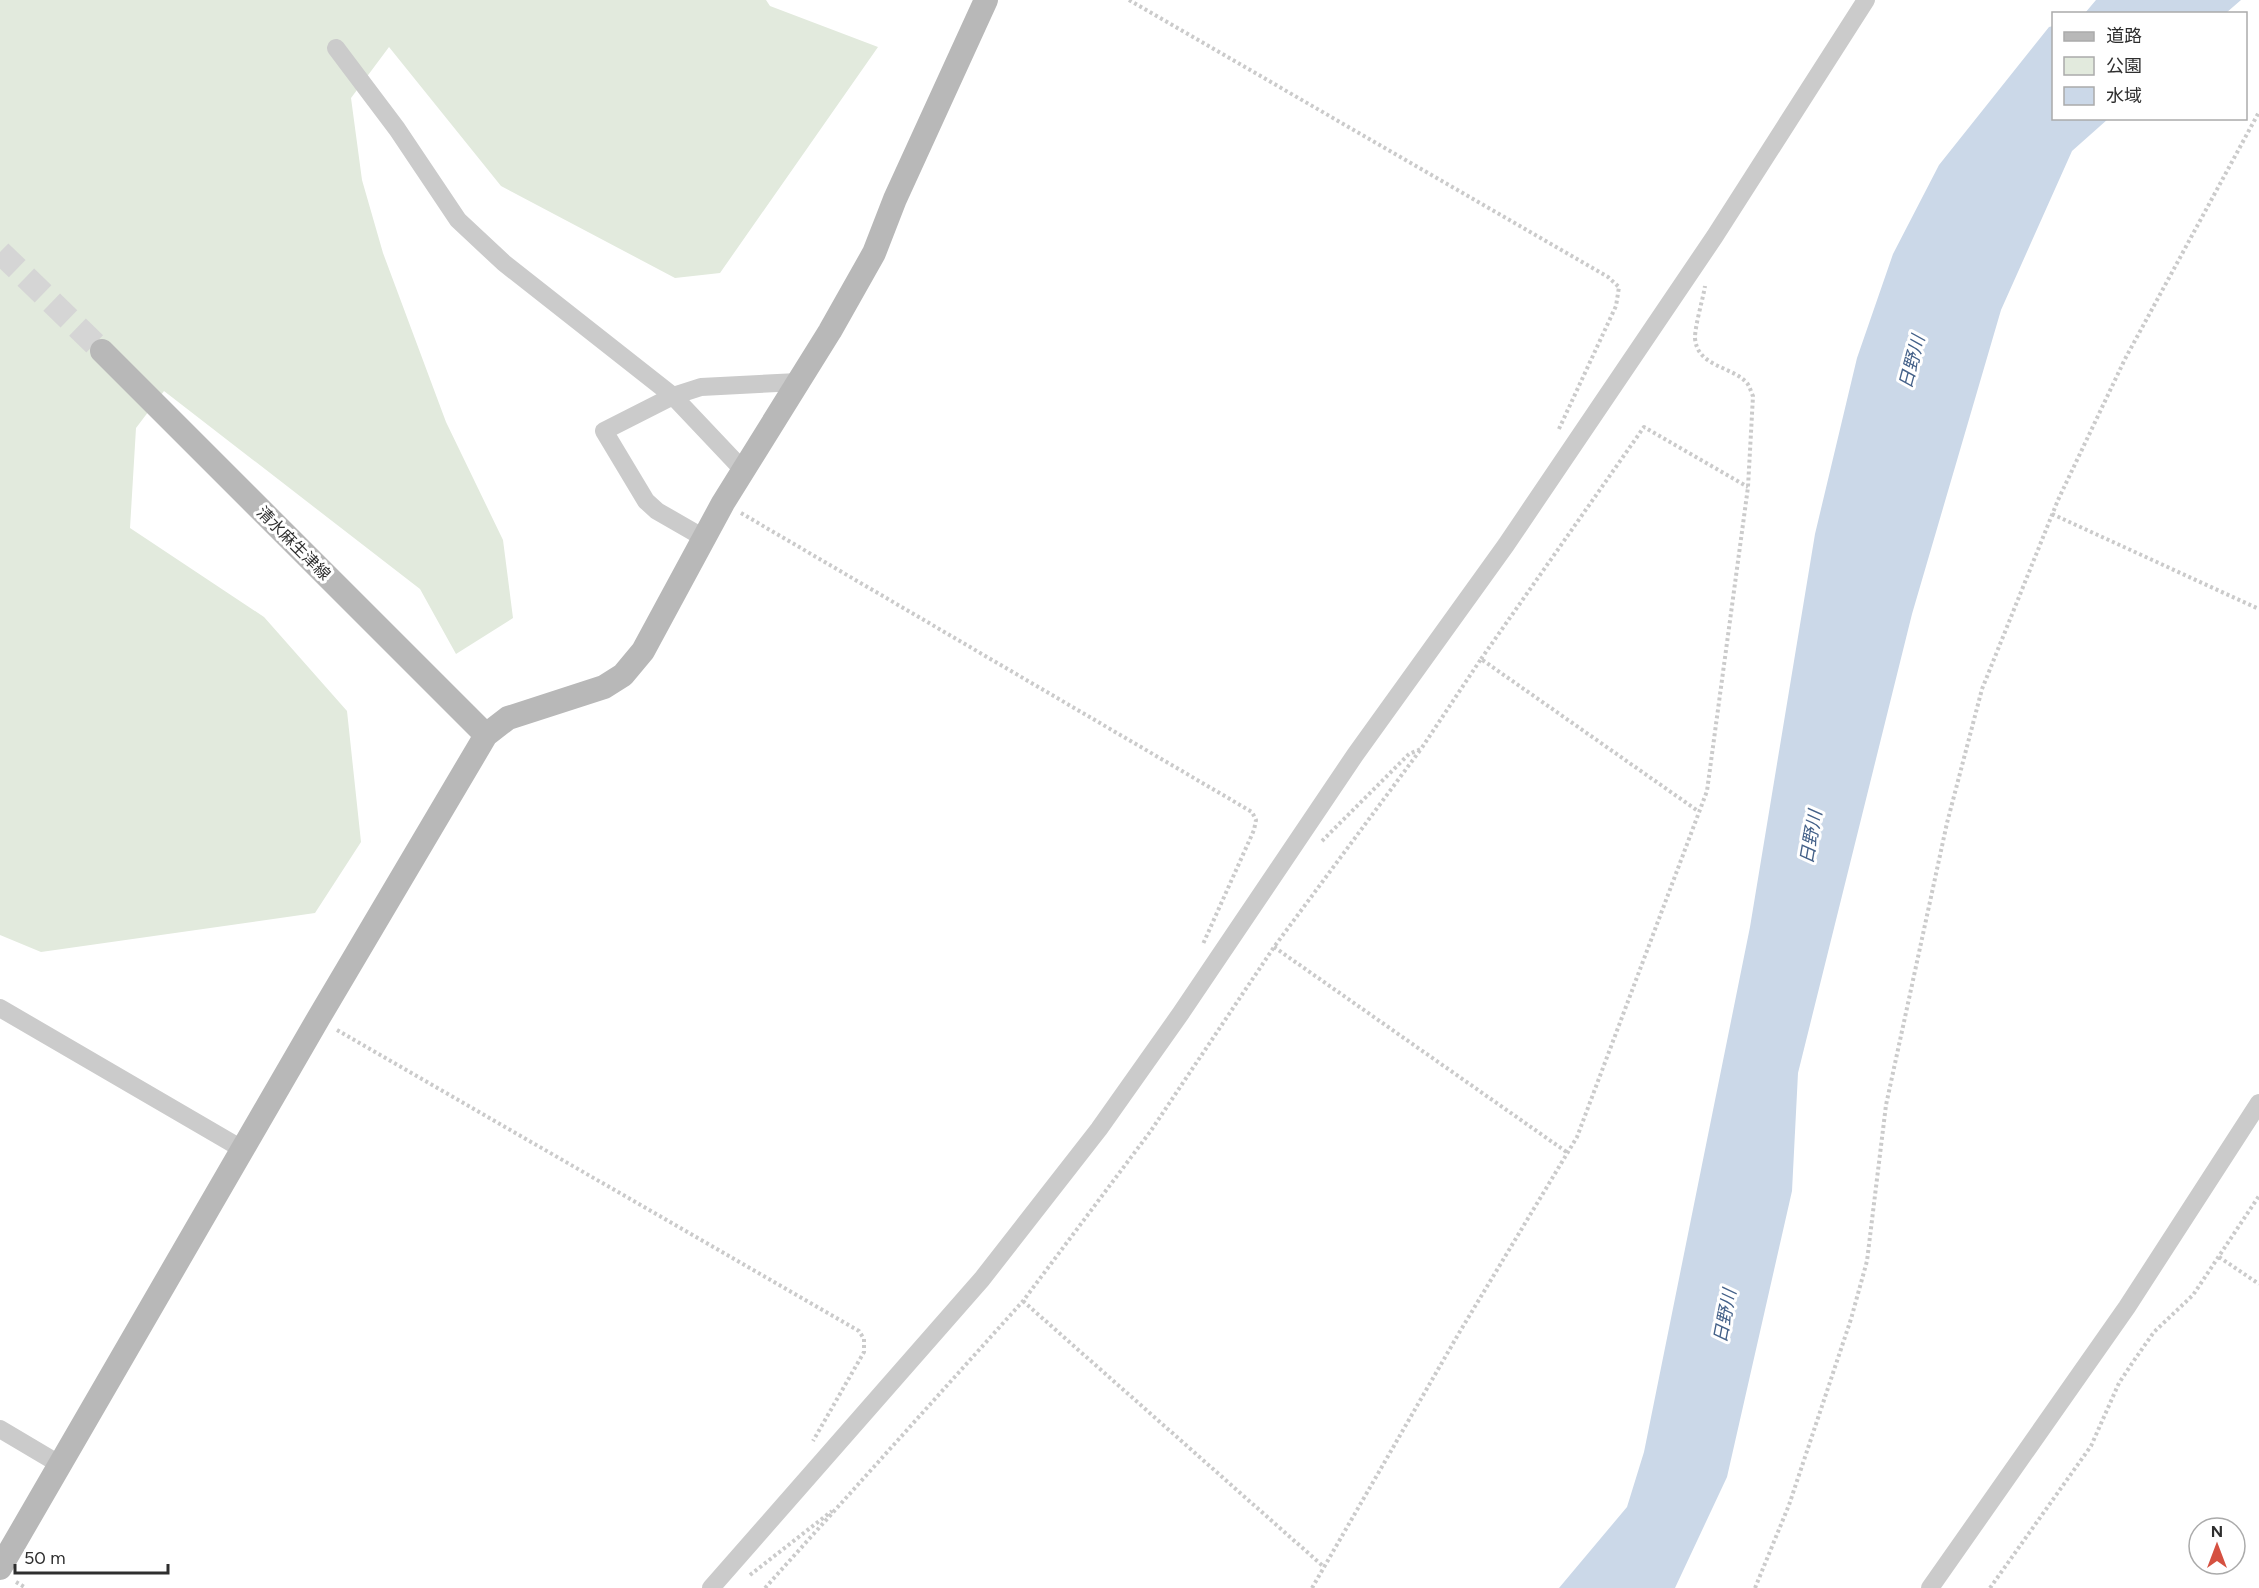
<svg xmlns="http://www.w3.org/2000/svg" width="2259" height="1588" font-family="Figtree,'Noto Sans JP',sans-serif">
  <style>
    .green { fill: #e2eadd }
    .water { fill: #cbd8e8 }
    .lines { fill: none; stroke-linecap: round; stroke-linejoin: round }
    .secondary-tunnel { stroke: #d5d5d5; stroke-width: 24; stroke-dasharray: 24 12; stroke-linecap: butt }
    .path { stroke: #cbcbcb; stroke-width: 4; stroke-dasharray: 3 3; stroke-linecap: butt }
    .street { stroke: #cbcbcb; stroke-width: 18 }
    .secondary { stroke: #b8b8b8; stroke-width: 24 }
    .labels { text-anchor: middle; stroke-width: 6; stroke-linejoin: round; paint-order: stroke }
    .street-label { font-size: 16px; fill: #2e2e2e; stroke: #fff }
    .water-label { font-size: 18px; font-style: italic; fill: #446189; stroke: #fff }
  </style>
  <rect width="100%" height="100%" fill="#fff"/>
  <path class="green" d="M0,0h766l4,6 108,41 -158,226 -45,5 -174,-92 -112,-139 -38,51 11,82 21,73 63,169 57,118 10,78 -57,36 -36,-65 -256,-198 -28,37 -6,100 134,89 83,94 14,131 -46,71 -274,39 -41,-17z"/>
  <path class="water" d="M2096,0h145l-15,13h-141z
    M2053,26l1,92 54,1 -36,32 -71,159 -89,304 -114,459 -6,118 -65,286 -52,111h-116l68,-81 17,-55 106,-525 65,-393 42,-176 36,-104 46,-89 110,-138z"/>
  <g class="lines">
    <path class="secondary-tunnel" d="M0,252l102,99"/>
    <path class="path" d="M1129,0l479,277 11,10 -3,19 -58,125
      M741,513l511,299 4,8 -2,10 -51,114
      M2052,514l207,95
      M1481,659l163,-232 104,60
      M1322,841l87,-87 12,-5 60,-90 217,152
      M1274,947l294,206
      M337,1030l522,301 5,8v13l-51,89
      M2219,1257l40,27
      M1023,1301l301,266
      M750,1575l82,-64
      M16,1582l10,6
      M765,1588l258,-287 127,-169 124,-185 147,-198
      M1312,1588l147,-255 118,-196 130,-346 41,-304 5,-91c-2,-4 -3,-9 -6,-13 -15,-17 -50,-16 -52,-45 0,-13 8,-39 10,-52
      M1755,1588l34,-83 62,-186 16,-58 19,-156 61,-282 35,-134 76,-189 67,-141 134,-247
      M1990,1588l101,-142 28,-63 16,-24 19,-27 39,-37 66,-99"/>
    <path class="street" d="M336,48l61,81 61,91 46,43 169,133 70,74
      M704,538l-47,-27 -11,-10 -42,-70 69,-35 28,-9 97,-5
      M0,1008l242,141
      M0,1429l59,35
      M711,1588l271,-309 117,-150 82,-116 174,-258 151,-210 209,-309 151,-236
      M1930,1588l197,-281 132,-204"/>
    <path class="secondary" d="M102,351l384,384
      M0,1568l318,-549 168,-284 22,-17 96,-31 19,-12 20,-24 80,-148 107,-172 44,-78 21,-54 91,-199"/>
  </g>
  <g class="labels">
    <g class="street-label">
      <text transform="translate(294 543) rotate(45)" y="6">清水麻生津線</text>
    </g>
    <g class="water-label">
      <text transform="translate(1912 362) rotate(-75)" y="6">日野川</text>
      <text transform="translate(1811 837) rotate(-80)" y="6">日野川</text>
      <text transform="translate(1725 1316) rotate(-79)" y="6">日野川</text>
    </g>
  </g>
  <rect x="2052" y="12" width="195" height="108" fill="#ffffff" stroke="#ababab" stroke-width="1.5"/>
  <rect x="2064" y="32" width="30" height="9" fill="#b8b8b8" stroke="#ababab" stroke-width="1.5"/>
  <text x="2106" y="42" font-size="18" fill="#2e2e2e">道路</text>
  <rect x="2064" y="57" width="30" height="18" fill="#e2eadd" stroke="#ababab" stroke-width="1.5"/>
  <text x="2106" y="72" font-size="18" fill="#2e2e2e">公園</text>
  <rect x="2064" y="87" width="30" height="18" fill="#cbd8e8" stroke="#ababab" stroke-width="1.5"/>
  <text x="2106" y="102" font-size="18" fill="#2e2e2e">水域</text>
  <g transform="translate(2217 1546)"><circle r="28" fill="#ffffff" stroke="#ababab" stroke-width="1.5"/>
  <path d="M0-4.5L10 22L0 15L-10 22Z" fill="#d55141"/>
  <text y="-9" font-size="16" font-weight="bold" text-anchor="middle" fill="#2e2e2e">N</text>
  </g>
  <path d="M15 1564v9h153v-9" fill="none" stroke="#2e2e2e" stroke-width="3"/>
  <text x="24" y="1564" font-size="18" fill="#2e2e2e" stroke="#ffffff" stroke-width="4.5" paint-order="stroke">50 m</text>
</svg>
